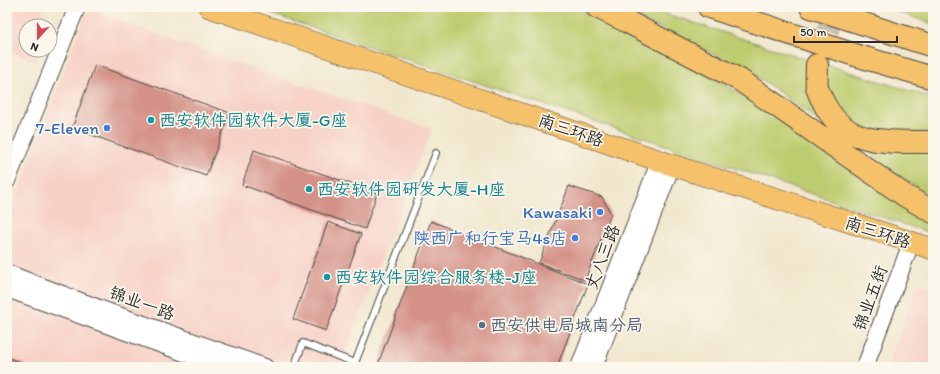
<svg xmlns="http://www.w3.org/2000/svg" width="940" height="374" font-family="Itim,'LXGW WenKai TC',sans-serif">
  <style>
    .built { fill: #f7d1c6 }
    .green { fill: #bdcc6e; stroke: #747c4c }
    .building { fill: #d49187 }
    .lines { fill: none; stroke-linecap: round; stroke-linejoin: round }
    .motorway-tunnel { stroke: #c9c1ad; stroke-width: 22; stroke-dasharray: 22 11; stroke-linecap: butt }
    .service-casing { stroke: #494743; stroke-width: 8 }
    .tertiary-casing { stroke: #494743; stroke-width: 18 }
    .trunk-casing { stroke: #494743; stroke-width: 22 }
    .motorway-casing { stroke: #494743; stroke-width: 24 }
    .service { stroke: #fff; stroke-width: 6 }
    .tertiary { stroke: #fff; stroke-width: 16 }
    .trunk { stroke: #f5c16b; stroke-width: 21 }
    .motorway { stroke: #f5c16b; stroke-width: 22 }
    .culture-dot { fill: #0f9aa8; stroke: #fbf7ec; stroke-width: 1.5 }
    .shop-dot { fill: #3f7fe0; stroke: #fbf7ec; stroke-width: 1.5 }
    .service-dot { fill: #5c6f8a; stroke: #fbf7ec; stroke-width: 1.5 }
    .labels { text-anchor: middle; stroke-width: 3.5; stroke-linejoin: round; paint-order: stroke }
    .culture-label { font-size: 17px; fill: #0d838f; stroke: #fbf7ec; text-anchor: start }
    .shop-label { font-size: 17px; fill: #366cbe; stroke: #fbf7ec; text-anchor: end }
    .street-label { font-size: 17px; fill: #2b2b2b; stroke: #fbf7ec }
    .service-label { font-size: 17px; fill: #4e5e75; stroke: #fbf7ec; text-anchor: start }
  </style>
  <rect width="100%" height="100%" fill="#fbf7ec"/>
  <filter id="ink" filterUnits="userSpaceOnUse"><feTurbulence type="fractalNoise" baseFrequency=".025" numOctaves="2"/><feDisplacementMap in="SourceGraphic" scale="8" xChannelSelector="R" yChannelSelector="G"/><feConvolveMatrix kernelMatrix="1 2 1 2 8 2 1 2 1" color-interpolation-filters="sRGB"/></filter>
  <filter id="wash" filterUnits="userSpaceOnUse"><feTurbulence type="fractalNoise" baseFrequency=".012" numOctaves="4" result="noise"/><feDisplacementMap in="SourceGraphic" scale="16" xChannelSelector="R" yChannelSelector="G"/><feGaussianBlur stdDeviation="0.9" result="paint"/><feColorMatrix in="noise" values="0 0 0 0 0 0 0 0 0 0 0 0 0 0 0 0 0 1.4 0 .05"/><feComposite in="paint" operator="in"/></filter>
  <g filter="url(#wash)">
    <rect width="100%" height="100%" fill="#f1e7cd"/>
    <path class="built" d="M7,7h34l8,19h-23v24h15l-5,12 -29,-11z
      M87,9l156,56 189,64 -92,238h-333v-145z
      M918,284l15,5v78h-46z"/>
    <path class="green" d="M250,7h324l108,53 44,25 39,24 168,113v12z
      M617,7h28l164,53 7,47 8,18 -70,-51z
      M883,7h50v17z
      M821,63l112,35v34l-59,1 -18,-6 -25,-28z
      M864,147h69v50l-47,-29z"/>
    <g id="blocks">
      <path class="building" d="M95,65l135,48 -24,63 -134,-48z
        M254,150l123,43 -12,36 -123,-44z
        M569,186l33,11 9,17 -26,66 -46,-17z
        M431,221l157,63 -31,83h-180z
        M328,222l33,12 -35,97 -33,-12z
        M7,357l17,7 -1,3h-16z"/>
    </g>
  </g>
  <g filter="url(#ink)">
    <use href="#blocks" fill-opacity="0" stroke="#494743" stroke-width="1"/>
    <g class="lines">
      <path class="motorway-tunnel" d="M818,63l17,-56"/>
      <defs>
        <path id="service" d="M294,367l9,-24 52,20 81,-210"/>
        <path id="tertiary" d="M7,181l70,-174
          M7,273l97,37 161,57
          M7,289l216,78
          M579,367l81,-207
          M594,367l78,-202
          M865,367l46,-124"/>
        <path id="trunk" d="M209,7l463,158 261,84"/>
        <path id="motorway" d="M597,7l29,14 114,59 164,115 29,17
          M709,7l146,48 78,23
          M811,7l122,39
          M817,65c0,7 -1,15 0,22 1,6 6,14 9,20 23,41 67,34 107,35"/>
      </defs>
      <use href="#service" class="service-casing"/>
      <use href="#tertiary" class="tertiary-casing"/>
      <use href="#trunk" class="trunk-casing"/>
      <use href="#motorway" class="motorway-casing"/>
      <use href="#service" class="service"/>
      <use href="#tertiary" class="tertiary"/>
      <use href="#trunk" class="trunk"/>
      <use href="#motorway" class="motorway"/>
    </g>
  </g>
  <g class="culture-dot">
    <circle cx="151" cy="120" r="4"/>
    <circle cx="309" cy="189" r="4"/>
    <circle cx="327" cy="277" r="4"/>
  </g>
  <g class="shop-dot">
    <circle cx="107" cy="128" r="4"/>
    <circle cx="600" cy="212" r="4"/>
    <circle cx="575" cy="238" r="4"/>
  </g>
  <circle class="service-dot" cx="482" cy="325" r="4"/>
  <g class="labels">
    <g class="culture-label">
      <text x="159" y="126">西安软件园软件大厦-G座</text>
      <text x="317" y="195">西安软件园研发大厦-H座</text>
      <text x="335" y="283">西安软件园综合服务楼-J座</text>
    </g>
    <g class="shop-label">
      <text x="99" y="134">7-Eleven</text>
      <text x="592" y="218">Kawasaki</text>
      <text x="567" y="244">陕西广和行宝马4s店</text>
    </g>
    <g class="street-label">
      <text transform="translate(571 130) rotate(19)" y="6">南三环路</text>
      <text transform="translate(878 232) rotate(18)" y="6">南三环路</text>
      <text transform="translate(602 257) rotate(-69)" y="6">丈八三路</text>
      <text transform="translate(870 298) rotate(-70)" y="6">锦业五街</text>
      <text transform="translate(142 303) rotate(20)" y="6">锦业一路</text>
    </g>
    <g class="service-label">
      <text x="490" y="331">西安供电局城南分局</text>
    </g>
  </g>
  <rect width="940" height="374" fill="none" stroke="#fbf7ec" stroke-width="24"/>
  <g transform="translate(38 38) rotate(201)"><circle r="19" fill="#fbf7ec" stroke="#a8a59f"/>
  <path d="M0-3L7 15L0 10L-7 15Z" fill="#d1495b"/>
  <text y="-6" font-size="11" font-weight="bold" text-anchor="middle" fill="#2b2b2b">N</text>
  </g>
  <path d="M794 36v6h103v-6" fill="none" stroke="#2b2b2b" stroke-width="2"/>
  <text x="800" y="36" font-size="12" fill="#2b2b2b" stroke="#fbf7ec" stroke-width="3" paint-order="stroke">50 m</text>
</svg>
